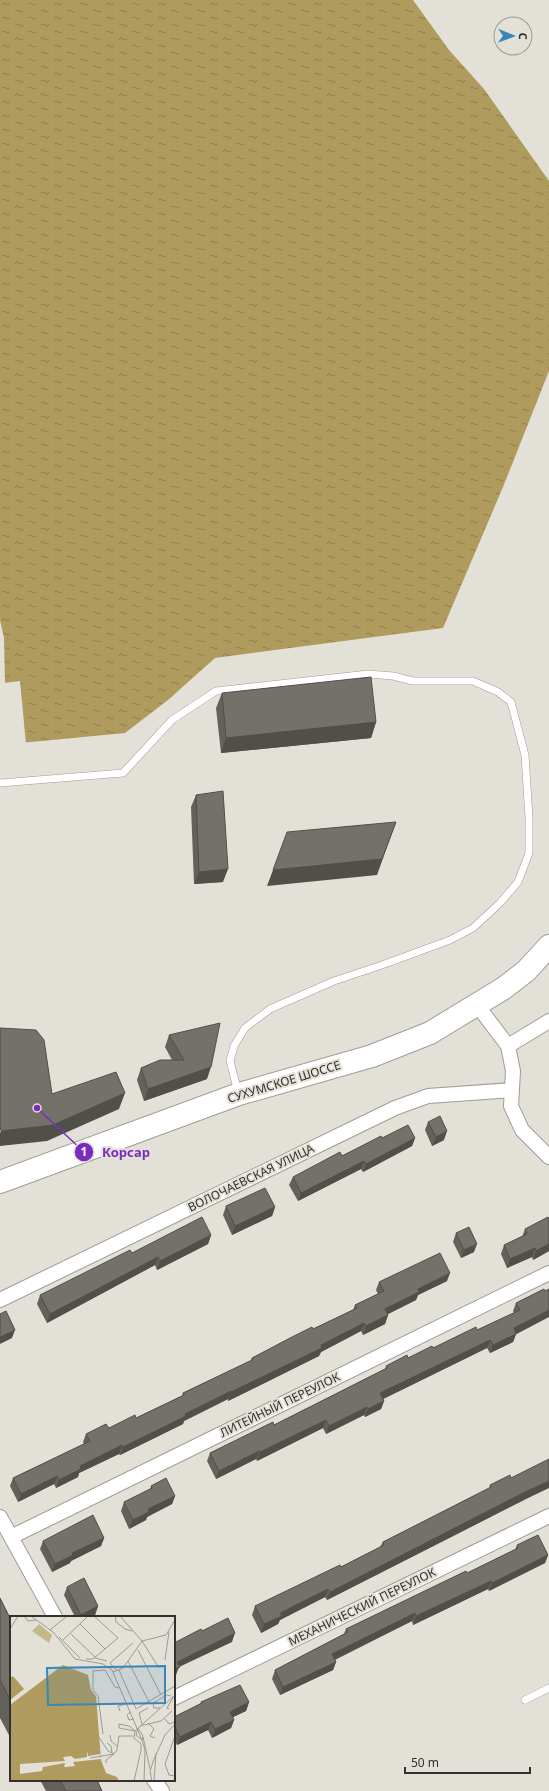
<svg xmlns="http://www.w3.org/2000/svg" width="549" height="1791" font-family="'Noto Sans',sans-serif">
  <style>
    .water { fill: url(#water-ripples) }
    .pier { fill: #e3e0d7 }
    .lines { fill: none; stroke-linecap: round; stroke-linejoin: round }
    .lane-casing { stroke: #9f9c94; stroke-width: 8 }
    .street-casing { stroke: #9f9c94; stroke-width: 16 }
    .highway-casing { stroke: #9f9c94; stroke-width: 24 }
    .lane { stroke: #fff; stroke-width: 7 }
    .street { stroke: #fff; stroke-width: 14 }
    .highway { stroke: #fff; stroke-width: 22 }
    .wall { fill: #63615a }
    .shaded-wall { fill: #504f4a }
    .building { fill: #737169; stroke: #504f4a }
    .labels { text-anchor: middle; stroke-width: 4; stroke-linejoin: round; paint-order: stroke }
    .street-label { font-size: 12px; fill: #32312e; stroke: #e3e0d7 }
    .inset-road { fill: none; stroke: #9c9a93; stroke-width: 1 }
    .view { fill: #3a86b9; fill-opacity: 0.15; stroke: #3a86b9; stroke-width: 2 }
    .inset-edge { fill: none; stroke: #32312e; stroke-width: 2 }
    .leader { fill: none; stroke: #7b2cbf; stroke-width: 1.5 }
    .callout-dot { fill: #7b2cbf; stroke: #e3e0d7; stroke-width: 1.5 }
    .mark-label { font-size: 12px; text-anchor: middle; font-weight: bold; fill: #fff }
    .callout-label { font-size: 13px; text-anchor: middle; font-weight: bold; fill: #7b2cbf; stroke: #e3e0d7; stroke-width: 4; stroke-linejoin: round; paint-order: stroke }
  </style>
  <defs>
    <pattern id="water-ripples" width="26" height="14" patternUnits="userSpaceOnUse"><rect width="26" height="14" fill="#b09b5e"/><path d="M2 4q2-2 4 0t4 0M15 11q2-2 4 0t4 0" fill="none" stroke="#907f4e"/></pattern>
  </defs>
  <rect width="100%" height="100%" fill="#e3e0d7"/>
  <path class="water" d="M0,0h413l36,50 35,39 65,92v190l-46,116 -60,141 -228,30 -47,42 -43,33 -125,12z"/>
  <path class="pier" d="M0,620l4,18 1,45 15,-2 6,63 -26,3z"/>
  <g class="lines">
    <defs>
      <path id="lane" d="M0,783l123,-10 49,-53 44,-29 152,-17 25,2 20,5h60l25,11 13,10 14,53 4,63v35l-11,29 -18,21 -27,25 -23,12 -68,25 -48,16 -64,28 -25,19 -11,18 -4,15 8,31
        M525,1700l24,-12"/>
      <path id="street" d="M477,1005l31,41 5,25 -2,35 11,24 27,27
        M508,1046l41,-25
        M0,1300l395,-192 33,-12 84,-6
        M0,1517l55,100
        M11,1537l538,-264
        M174,1698l375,-182
        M154,1780l8,11"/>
      <path id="highway" d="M0,1182l239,-88 133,-38 58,-23 74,-45 22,-17 23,-25"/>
    </defs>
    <use href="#lane" class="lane-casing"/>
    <use href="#street" class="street-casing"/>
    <use href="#highway" class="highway-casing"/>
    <use href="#lane" class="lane"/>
    <use href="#street" class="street"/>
    <use href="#highway" class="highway"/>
  </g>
  <path class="wall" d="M222,693l154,29 -5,16 -150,15 -5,-45z
    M196,795l27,87 -29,2 -3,-77z
    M169,1035l38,44 -63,22 -7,-21 4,-12 31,-8 -7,-13z
    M428,1122l16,18 -12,6 -7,-16z
    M382,1138h33l-3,8 -49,26 -2,-3 -63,32 -9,-16 4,-8z
    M226,1206l49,1 -3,9 -40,19 -9,-20z
    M549,1220v31l-16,9 -1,-3 -25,11 -6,-14 3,-9 18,-8 3,-8z
    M456,1233l18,19 -13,6 -8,-16z
    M211,1235l-3,9 -51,26 -2,-5 -108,58 -10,-19 3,-9z
    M447,1281l-29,14 -2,5 -28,14v1l-3,9 -22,11 -2,-4 -40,21 -2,4 -91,45v-2l-44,22 -1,3 -63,31 -1,-1 -40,19 -1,4 -22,11 -2,-4 -36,18 -8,-16 3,-8 71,-34 -1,-2 3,-8 23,-6 27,-10 46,-22 1,-3 68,-32 1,-3 61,-29 40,-19 2,-5 23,-11 -2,-4 3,-8z
    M544,1289l-28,45 -3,8 -23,11 -3,-5 -104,51 1,2 -3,8 -16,8 -1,-2 -38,19 -3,-6 -66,33 -1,-2 -40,20 -9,-18 3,-8 64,-28 111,-56 1,-3 47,-18 44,-18 37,-17 -1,-2 3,-8z
    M490,1485l34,15 -197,100 -2,-3 -45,23 -2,4 -17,9 -9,-18 3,-9 86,-39 39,-20 3,-5 106,-53z
    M151,1486l24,10 -3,8 -25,13 -1,3 -17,9 -8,-18 3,-9 26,-12z
    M104,1538l-3,8 -30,15 -1,2 -18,9 -12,-23 3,-8z
    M517,1545l31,10 -3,8 -56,28 -1,-2 -75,36 -1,-4 -77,39 1,2 -3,8 -53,25 -8,-16 3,-9 69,-36 2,-5 121,-56 48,-23z
    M67,1587l31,19 -3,9 -5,2h-15l-11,-22z
    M0,1598l11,22v119l-11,-21z
    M201,1702h48l-3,9 -13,6 1,3 -3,8 -19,10 -4,-8 -31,15 -3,-5v-23l26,-13z
    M40,1780h57l5,11h-56z"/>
  <path class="shaded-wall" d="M376,722l-5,16 -150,15 5,-15z
    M396,822l-19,53 -110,11 6,-16z
    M228,869l-5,13 -29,2 5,-12z
    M211,1067l-4,12 -63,22 4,-12z
    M125,1093l-6,16 -72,32 -47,5v-13l1,-2z
    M447,1131l-3,9 -12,6 4,-9z
    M415,1138l-3,8 -49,26 3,-8z
    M364,1161l-3,8 -63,32 3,-8z
    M275,1207l-3,9 -40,19 3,-9z
    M211,1235l-3,9 -51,26 3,-9z
    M477,1244l-3,8 -13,6 3,-8z
    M549,1244v7l-16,9 3,-9z
    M535,1248l-3,9 -25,11 3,-9z
    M158,1257l-3,8 -108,58 3,-9z
    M450,1273l-3,8 -29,14 -2,5 -34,17 3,-8 33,-20z
    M549,1310v7l-38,20 3,-9z
    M388,1315l-3,9 -22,11 3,-9z
    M364,1323l-3,8 -40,21 -2,4 -91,45 3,-9z
    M15,1330l-3,8 -12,6v-7z
    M516,1334l-3,8 -23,11 3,-8z
    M490,1340l-3,8 -110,54 3,-9z
    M231,1391l-3,8 -44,22 -1,3 -63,31 3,-8 62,-33z
    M384,1401l-3,8 -16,8 3,-8z
    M367,1407l-3,8 -38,19 3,-8z
    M326,1420l-3,8 -66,33 3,-9z
    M122,1445l-3,9 -40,19 -1,4 -22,11 3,-8 21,-14z
    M259,1451l-3,8 -40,20 3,-8z
    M57,1476l-3,8 -36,18 3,-8z
    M549,1481v7l-25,12 -197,100 3,-8 197,-101z
    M175,1496l-3,8 -25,13 -1,3 -17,9 4,-9 15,-11z
    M104,1538l-3,8 -30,15 -1,2 -18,9 3,-8 17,-11z
    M548,1555l-3,8 -56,28 3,-8z
    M491,1581l-3,8 -75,36 3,-9z
    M328,1589l-3,8 -45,23 -2,4 -17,9 3,-9 16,-11z
    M98,1606l-3,9 -5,2h-10l1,-2z
    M415,1613l-3,8 -83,41 3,-8z
    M235,1633l-3,9 -53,25 -3,8 -2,1v-7l3,-7z
    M336,1662l-3,8 -53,25 3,-8z
    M249,1702l-3,9 -19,9 3,-8z
    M234,1720l-3,8 -19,10 3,-9z
    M211,1722l-3,8 -31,15 3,-8z"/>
  <path class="building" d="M371,677l5,45 -150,16 -4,-45z
    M223,791l5,78 -29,3 -3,-77z
    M396,822l-14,37 -109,11 14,-38z
    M220,1023l-9,44 -63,22 -7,-21 19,-8h24l-15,-25z
    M0,1028l36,2 8,10 8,54 64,-22 9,21 -72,32 -52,6 -1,-5z
    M440,1116l7,15 -11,6 -8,-15z
    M408,1125l7,13 -49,26 -2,-3 -63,32 -8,-16 47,-25 2,4 39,-20 1,2z
    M265,1188l10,19 -40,19 -9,-20z
    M202,1217l9,18 -51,26 -2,-4 -108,57 -10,-19 90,-45 2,3z
    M548,1217l1,3v24l-13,7 -1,-3 -25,11 -6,-14 23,-11 -2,-5z
    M469,1227l8,17 -13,6 -8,-17z
    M440,1253l10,20 -32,16 1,3 -34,17 3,6 -22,11 -2,-3 -43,22 1,3 -91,44v-1l-46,23 1,2 -63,31 -1,-2 -42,21 1,3 -22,11 -2,-4 -36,18 -8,-16 77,-37 -4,-7 20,-10 3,4 26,-13 1,3 48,-23 -1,-2 69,-33v-2l38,-20 22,-11 1,2 44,-21 -2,-3 29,-14 -5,-9z
    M544,1289l1,2 4,-2v21l-35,18 2,6 -23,11 -3,-5 -110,53 4,8 -16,8 -1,-2 -38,19 -3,-6 -66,32 -1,-1 -40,20 -9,-18 63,-31 1,3 113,-57 -1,-2 21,-11 1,3 24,-12 1,2 43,-21 1,3 43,-20 -4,-7z
    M6,1311l9,19 -15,7v-23z
    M549,1459v22l-22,10 -197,101 -2,-3 -48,24 2,3 -18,8 -9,-18 85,-41 1,2 43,-22 -1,-3 108,-55 -1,-2 20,-10 1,3z
    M166,1478l9,18 -27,13 1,3 -16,8 -9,-18 28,-14 -1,-2z
    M93,1515l11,23 -32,15 1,2 -18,9 -12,-23z
    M538,1535l10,20 -56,28 -1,-2 -75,35 -1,-3 -83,41 4,8 -53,25 -8,-17 73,-38 -2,-3 120,-58 1,2 51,-25 -1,-3z
    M84,1578l14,28 -17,9 -14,-28z
    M0,1598l11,22v81l-11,-21z
    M228,1618l7,15 -58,29 3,5 -6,2v-26l27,-14 1,2z
    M240,1685l9,17 -19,10 4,8 -19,9 -4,-7 -31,15 -6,-12v-8l28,-14 -1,-1z
    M60,1780h37l5,11h-36z"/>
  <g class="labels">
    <g class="street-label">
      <text transform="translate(284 1082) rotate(-17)" y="4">СУХУМСКОЕ ШОССЕ</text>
      <text transform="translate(251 1178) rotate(-26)" y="4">ВОЛОЧАЕВСКАЯ УЛИЦА</text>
      <text transform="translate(280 1405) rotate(-26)" y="4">ЛИТЕЙНЫЙ ПЕРЕУЛОК</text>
      <text transform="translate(362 1607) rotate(-26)" y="4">МЕХАНИЧЕСКИЙ ПЕРЕУЛОК</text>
    </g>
  </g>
  <g transform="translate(10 1616)">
    <rect width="165" height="165" fill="#e3e0d7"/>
    <path d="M29,8l13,11 -3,8 -17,-12z" fill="#c6b78b"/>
    <path d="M53,49l25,10 3,15 5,6 5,64 5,13 11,4 2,4h-109v-76zM3,60l11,13 -14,11v-22z" fill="#b09b5e"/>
    <path d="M77,134l1,6 12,-2 1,5 -28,3 2,4 -9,1h-2l1,-4 -22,4 -1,4 -22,3v-10l45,-3 -2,-4 8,-1 4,3 12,-2z" fill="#e3e0d7"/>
    <path class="inset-road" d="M14,0l4,5 8,-1M21,0l22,16 22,27 28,5 9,6 30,70 3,10 -1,31M105,0l1,6 9,7 7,2M110,0l22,25 17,27M70,8l25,25M0,13l8,-13M40,14l17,-14M61,18l24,23M49,21l21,21M53,24l25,-24M132,25l24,-6 9,-15M128,34l23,45M85,42l12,3M76,43h7l25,-21 -24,-22M155,44l4,-28M118,45l21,41M106,54l-6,-7 23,-20M109,54l17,39 39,-23M103,56l10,-4 19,-27M150,92h-6l-1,-5 14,-8 4,1M159,93l-2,-1 7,-12M110,95l-2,-5 8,-2M120,96l-3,3 2,5 5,-1M155,103l4,5 6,-2M138,107l6,6 -4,7 5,2M109,108l10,2 6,5 -16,-3zM132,108l-3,-11 9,-5M130,110l21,-5 11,-10M128,112l5,8 -1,4 -6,-5zM93,118l-5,-38 -5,-6v-19l12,-1 10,17 4,1M100,119l1,6 6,5M165,120l-10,28 4,11 6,1M89,121l9,14 6,3 -8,6v3M133,121l7,32M97,127l4,3 1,7M80,142l24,-4 3,-4 2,-14h14M124,165l7,-31v-6l-7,-6 1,-7 40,-36M142,165l-2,-10 4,-12 11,-24 10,-11M144,165l2,-28"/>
    <path class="view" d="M155,50v37l-117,2 -1,-37z"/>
    <rect width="165" height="165" class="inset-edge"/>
  </g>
  <path class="leader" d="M37 1108L84 1152"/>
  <g class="callout-dot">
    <circle cx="37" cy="1108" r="4"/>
    <circle cx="84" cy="1152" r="10"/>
  </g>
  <g class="mark-label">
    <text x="84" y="1156">1</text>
  </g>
  <g class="callout-label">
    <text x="126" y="1157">Корсар</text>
  </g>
  <g transform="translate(513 36) rotate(91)"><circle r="19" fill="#e3e0d7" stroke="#9c9a93"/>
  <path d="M0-3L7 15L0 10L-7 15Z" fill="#3a86b9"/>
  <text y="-6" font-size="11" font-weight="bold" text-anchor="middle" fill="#32312e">С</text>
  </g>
  <path d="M405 1767v6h125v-6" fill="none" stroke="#32312e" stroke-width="2"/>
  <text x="411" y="1767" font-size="12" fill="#32312e" stroke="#e3e0d7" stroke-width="3" paint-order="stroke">50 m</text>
</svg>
